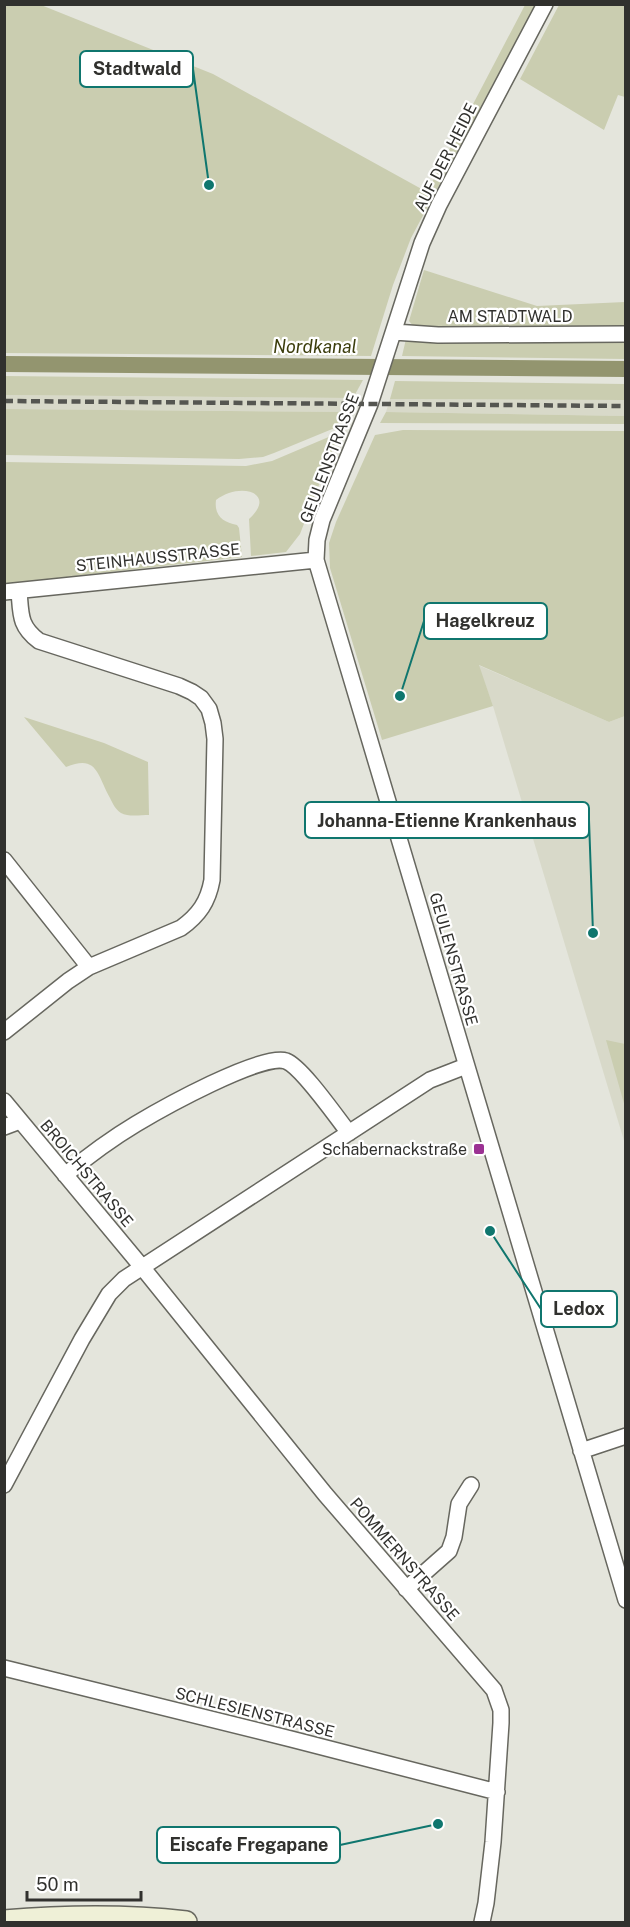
<svg xmlns="http://www.w3.org/2000/svg" width="630" height="1927" font-family="'Public Sans',sans-serif">
  <style>
    .built { fill: #d8d9c9 }
    .green { fill: #cacdb0 }
    .lines { fill: none; stroke-linecap: round; stroke-linejoin: round }
    .canal { stroke: #93956f; stroke-width: 16 }
    .minor-casing { stroke: #67675f; stroke-width: 18 }
    .secondary-casing { stroke: #67675f; stroke-width: 24 }
    .minor { stroke: #fff; stroke-width: 15 }
    .secondary { stroke: #eff0d7; stroke-width: 21 }
    .rail { stroke: #555651; stroke-width: 4.5; stroke-dasharray: 9 4.5; stroke-linecap: butt }
    .poi-dot { fill: #9b3193; stroke: #fff; stroke-width: 2 }
    .labels { text-anchor: middle; stroke-width: 4.5; stroke-linejoin: round; paint-order: stroke }
    .street-label { font-size: 16px; fill: #31312e; stroke: #fff }
    .poi-label { font-size: 16px; fill: #31312e; stroke: #fff; text-anchor: end }
    .water-label { font-size: 18px; font-style: italic; fill: #3c3e0d; stroke: #fff }
    .leader { fill: none; stroke: #0f766e; stroke-width: 2 }
    .callout-dot { fill: #0f766e; stroke: #fff; stroke-width: 2 }
    .callout { fill: #fff; stroke: #0f766e; stroke-width: 2 }
    .callout-label { font-size: 18px; text-anchor: middle; font-weight: bold; fill: #31312e }
  </style>
  <rect width="100%" height="100%" fill="#e4e5dc"/>
  <path class="built" d="M5,395l348,3 -6,14 -342,-3z
    M390,399l236,1 -1,16 -239,-4z
    M478,665l131,57 16,-6v428l-132,-438z"/>
  <path class="green" d="M5,4l36,1 172,69 214,118 98,-187h10l-124,233 -18,47 -22,71 -366,-3z
    M559,5h66v92l-7,-2 -14,35 -84,-51z
    M424,270l113,36 88,-4v27l-210,-1 -6,-7z
    M406,339h219v20l-223,-3z
    M5,376l358,4 -10,18 -348,-3z
    M395,381l230,3v16l-235,-1z
    M5,409l342,3 -5,13 -68,28 -11,4 -24,2 -234,-4z
    M386,412l239,4v8l-245,-1z
    M403,430l222,1v285l-16,6 -130,-57 14,41 -111,34 -52,-172 -1,-25 7,-21 39,-87z
    M331,436h7l-38,98 -14,18 -35,4 -2,-37c29,-26 -9,-38 -33,-19 -2,16 7,22 21,25l2,3 3,29 -237,27v-122l241,4 26,-5z
    M24,717l80,26 44,19 1,53c-9,0 -21,2 -28,-2 -6,-4 -8,-9 -11,-15 -13,-24 -13,-44 -44,-31z
    M606,1040l19,4v63z"/>
  <g class="lines">
    <path class="canal" d="M4,364l622,5"/>
    <defs>
      <path id="minor" d="M545,4l-106,201 -17,38 -52,161 -48,116 -5,20 -1,20 310,1040
        M394,332l44,3 188,-1
        M4,592l312,-32
        M4,860l85,107
        M4,1032l64,-51 21,-14 92,-39c18,-13 27,-26 31,-48l3,-141 -2,-16 -4,-14 -8,-11 -9,-6 -13,-6 -140,-45c-20,-15 -18,-27 -20,-50
        M4,1101l138,166 183,227 169,196 7,20v13l-8,119 -7,61 -4,19
        M4,1127l16,-6
        M65,1175c23,-19 46,-36 71,-51 25,-15 125,-71 150,-63 16,6 51,57 63,72
        M581,1451l45,-15
        M4,1485l78,-146 27,-45 15,-15 306,-199 36,-14
        M406,1589l43,-38 5,-14 5,-33 12,-19
        M4,1668l287,71 206,53"/>
      <path id="secondary" d="M4,1921c61,-5 122,-6 182,1"/>
    </defs>
    <use href="#minor" class="minor-casing"/>
    <use href="#secondary" class="secondary-casing"/>
    <use href="#minor" class="minor"/>
    <use href="#secondary" class="secondary"/>
    <path class="rail" d="M4,401l622,5"/>
  </g>
  <rect class="poi-dot" x="473" y="1143" width="12" height="12" rx="3"/>
  <g class="labels">
    <g class="street-label">
      <text transform="translate(445 157) rotate(-63)" y="6">AUF DER HEIDE</text>
      <text x="510" y="322">AM STADTWALD</text>
      <text transform="translate(329 458) rotate(-69)" y="6">GEULENSTRASSE</text>
      <text transform="translate(158 557) rotate(-6)" y="6">STEINHAUSSTRASSE</text>
      <text transform="translate(454 959) rotate(74)" y="6">GEULENSTRASSE</text>
      <text transform="translate(87 1173) rotate(50)" y="6">BROICHSTRASSE</text>
      <text transform="translate(405 1559) rotate(49)" y="6">POMMERNSTRASSE</text>
      <text transform="translate(255 1712) rotate(14)" y="6">SCHLESIENSTRASSE</text>
    </g>
    <g class="poi-label">
      <text x="467" y="1155">Schabernackstraße</text>
    </g>
    <g class="water-label">
      <text x="315" y="353">Nordkanal</text>
    </g>
  </g>
  <path class="leader" d="M209 185L193 69M400 696L424 621M593 933L589 820M490 1231L541 1309M438 1824L340 1845"/>
  <g class="callout-dot">
    <circle cx="209" cy="185" r="6"/>
    <circle cx="400" cy="696" r="6"/>
    <circle cx="593" cy="933" r="6"/>
    <circle cx="490" cy="1231" r="6"/>
    <circle cx="438" cy="1824" r="6"/>
  </g>
  <g class="callout">
    <rect x="80" y="51" width="113" height="36" rx="6"/>
    <rect x="424" y="603" width="123" height="36" rx="6"/>
    <rect x="305" y="802" width="284" height="36" rx="6"/>
    <rect x="541" y="1291" width="76" height="36" rx="6"/>
    <rect x="157" y="1827" width="183" height="36" rx="6"/>
  </g>
  <g class="callout-label">
    <text x="137" y="75">Stadtwald</text>
    <text x="485" y="627">Hagelkreuz</text>
    <text x="447" y="827">Johanna-Etienne Krankenhaus</text>
    <text x="579" y="1315">Ledox</text>
    <text x="249" y="1851">Eiscafe Fregapane</text>
  </g>
  <rect width="630" height="1927" fill="none" stroke="#31312e" stroke-width="12"/>
  <path d="M27 1891v9h114v-9" fill="none" stroke="#31312e" stroke-width="3"/>
  <text x="36" y="1891" font-size="18" fill="#31312e" stroke="#ffffff" stroke-width="4.5" paint-order="stroke">50 m</text>
</svg>
